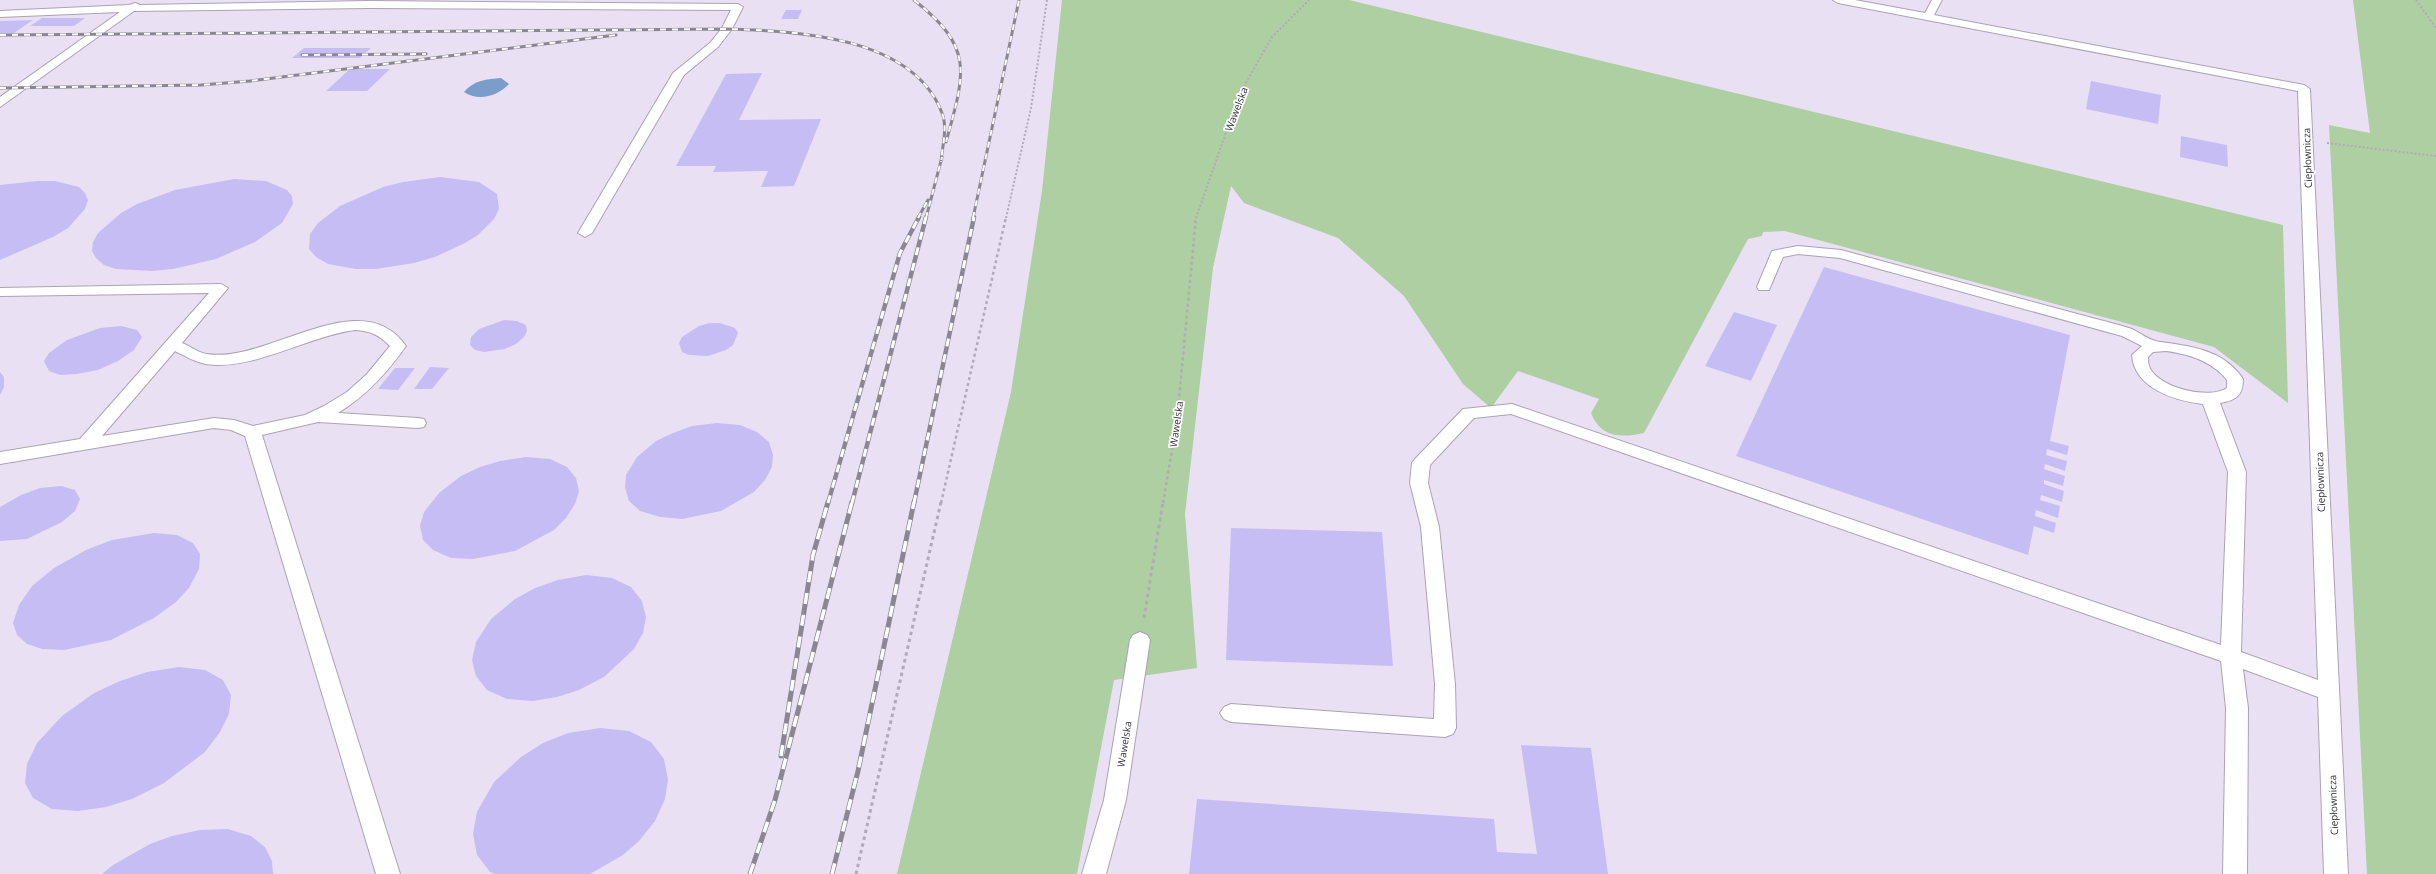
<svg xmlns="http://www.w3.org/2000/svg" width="2436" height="874" font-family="'Open Sans',sans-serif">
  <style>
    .green { fill: #adcfa2 }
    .water { fill: #7b9dcb }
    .building { fill: #c7bdf5 }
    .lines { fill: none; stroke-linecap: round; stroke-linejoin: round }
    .lane-casing { stroke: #aba2b3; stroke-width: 2 }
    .path-far2 { stroke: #b2aab9; stroke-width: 2; stroke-dasharray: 2 2; stroke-linecap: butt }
    .path-far1 { stroke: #b2aab9; stroke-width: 2.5; stroke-dasharray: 3 3; stroke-linecap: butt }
    .path { stroke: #b2aab9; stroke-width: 3; stroke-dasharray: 3.5 3.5; stroke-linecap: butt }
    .lane { fill: #fff; fill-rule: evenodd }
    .rail-far2-casing { stroke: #8c8592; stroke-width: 3 }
    .rail-far1-casing { stroke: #8c8592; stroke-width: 4.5 }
    .rail-casing { stroke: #8c8592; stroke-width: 5 }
    .rail-far2 { stroke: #fff; stroke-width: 2; stroke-dasharray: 6; stroke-linecap: butt }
    .rail-far1 { stroke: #fff; stroke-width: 3; stroke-dasharray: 8; stroke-linecap: butt }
    .rail { stroke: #fff; stroke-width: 3.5; stroke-dasharray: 11; stroke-linecap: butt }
    .labels { text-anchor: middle; stroke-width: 3.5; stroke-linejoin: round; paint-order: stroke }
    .street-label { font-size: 10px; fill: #343037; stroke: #fff }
  </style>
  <rect width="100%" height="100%" fill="#eae0f3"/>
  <path class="green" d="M1062,0h287l934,225 5,178 -74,-56 -429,-116 -22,1 -1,4 -14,3 -104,194c-23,5 -43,5 -53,-20l8,-14 -81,-28 -27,37 -28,-24 -59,-88 -66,-58 -94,-35 -13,-17 -18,82 -28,246 12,154 -83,12 -37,194h-180l114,-482 31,-201z
    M2353,0h83v874h-69l-38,-749 41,8z"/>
  <path class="water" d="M501,78l8,6c-11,12 -31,18 -45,8 10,-12 23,-13 37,-14z"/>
  <path class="building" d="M786,10h16l-4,9h-17z
    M42,18h43l-11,8h-44z
    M33,20l-19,13h-14v-12z
    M304,48h67l-11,10h-68z
    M350,69h40l-23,22h-41z
    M762,73l-23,47 82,-1 -27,67 -33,1 7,-16 -55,1 3,-6h-40l50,-92z
    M2091,81l70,14 -3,29 -72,-15z
    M2181,136l46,9 1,22 -48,-10z
    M440,177l39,5 18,12 2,15 -5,10 -16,16 -13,8 -30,14 -21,6 -38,6h-20l-28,-5 -12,-7 -7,-8 1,-15 8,-11 22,-17 43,-19 20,-5z
    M234,179l32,2 21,9 5,6 1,8 -11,19 -27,19 -39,17 -43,10 -21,2 -36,-2 -12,-4 -8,-7 -4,-7 1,-9 5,-9 23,-20 16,-9 38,-14z
    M38,181h17l24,6 6,6 3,7 -3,9 -17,19 -15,9 -53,23v-75z
    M1824,267l246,68 -20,106 19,5 -2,9 -20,-6 -1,6 21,6 -2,10 -20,-7 -1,5 21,7 -2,10 -19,-6v4l20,7 -2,11 -21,-7 -1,5 20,6 -2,12 -22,-8 -1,6 21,7 -2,10 -20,-7 -6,29 -292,-99z
    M1734,312l43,13 -26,56 -46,-15z
    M504,320l13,1 9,4 1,6 -3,6 -8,7 -11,5 -21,3 -9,-2 -5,-5 1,-8 8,-8z
    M710,323h10l15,5 3,5 -5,12 -7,5 -18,6 -19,-1 -7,-3 -3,-9 3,-6 17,-11z
    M121,326l16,4 5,7 -8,13 -16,11 -20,9 -21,4 -17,1 -11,-4 -5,-10 5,-8 18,-13 33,-12z
    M430,367l19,1 -17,21h-18z
    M395,368h20l-17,22 -20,-1z
    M0,372l4,5v10l-4,8z
    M717,423l23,2 17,7 12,10 4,13 -1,12 -7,13 -11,12 -33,19 -39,8 -22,-2 -20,-6 -11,-10 -4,-13 1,-13 11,-18 19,-16 17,-8 19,-7z
    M526,457l24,2 17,8 9,11 3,13 -4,13 -9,14 -12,12 -39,21 -42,8 -22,-1 -18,-8 -10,-10 -3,-14 4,-14 15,-19 22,-17 19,-9 20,-6z
    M61,486l14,4 5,9 -5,12 -13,11 -35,17 -27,2v-34l21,-12 19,-7z
    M1231,528l151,4 11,134 -167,-6z
    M154,533l23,2 16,8 7,11 -1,15 -10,19 -13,14 -22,16 -43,22 -47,10 -22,-1 -15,-5 -10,-9 -4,-12 6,-18 13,-19 22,-18 32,-18 26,-10z
    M586,575l26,3 19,9 11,14 4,16 -3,16 -9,16 -30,28 -25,13 -22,7 -24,4 -26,-2 -20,-9 -11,-14 -4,-16 4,-18 15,-23 24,-20 20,-11 23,-8z
    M179,667l26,3 18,10 8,15 -2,19 -9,18 -15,20 -41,31 -32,16 -26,8 -28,4 -26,-2 -19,-11 -8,-15 2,-19 10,-21 25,-27 32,-23 26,-12 27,-9z
    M600,728l29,3 22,11 13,17 4,21 -3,19 -10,22 -16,20 -16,14 -33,19h-95l-5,-2 -13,-17 -4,-21 4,-22 17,-30 27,-25 22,-14 25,-10z
    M1521,745l70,3 17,126h-419l8,-75 297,20 3,33 40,2z
    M228,829l23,7 14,11 7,14 1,13h-171l11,-9 37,-21 22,-8 28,-6z"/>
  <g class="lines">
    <defs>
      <path id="lane" d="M1833,0h22l70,13 7,-13h10l-8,15 370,70 6,4 38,785h-24l-6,-177 -75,-28 5,39 -1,166h-24l3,-166 -5,-47 -710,-247 -37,4 -44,47 -2,18 11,44 16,157 1,44 -3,6 -8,3 -214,-15 -7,-3 -4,-6 4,-6 7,-3 203,15 1,-35 -14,-157 -11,-44 2,-20 3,-4 48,-50 49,-5 709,241 7,-173 -25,-68c-28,-3 -69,-16 -71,-49l10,-9 -20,-10 -282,-78 -42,-4 -15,3 -14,33h-10l-2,-3 15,-36 26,-5 43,4 255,69c12,3 24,6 36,10 8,4 18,12 28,13 31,4 64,8 83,37 0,17 -7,21 -23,24l26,69 -5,180 77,28 -20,-589 -460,-88zM2166,351c23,3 46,10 61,29v8c-18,12 -70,0 -78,-22 -1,-3 -1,-7 -1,-9l5,-5z
        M369,1l369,3 5,3 -11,22 -14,18 -34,28 -92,158 -7,4 -7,-4 95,-160 37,-30 12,-15 9,-18 -362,-2 -235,3 -134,96v-10l120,-85 -120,5v-6l129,-6 6,-2 5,2z
        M221,284l7,4 -46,55c8,3 16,10 25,11 60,10 154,-73 199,-8 -19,27 -40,50 -68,67l80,5 6,1 2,4 -2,4 -6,1 -100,-6 -56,13 138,439h-24l-131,-438 -14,-6 -17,-2 -214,36v-12l80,-13 129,-146 -209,3v-8zM355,330c16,1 24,5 35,16l-23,28 -20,18 -23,14 -19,9 -52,11 -19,-6 -20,-2 -112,18 73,-85c10,5 20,11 31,13 47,7 102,-28 149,-34z
        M1140,632l7,3 3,5 -24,160 -20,74h-24l22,-74 26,-160 3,-5z"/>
    </defs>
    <use href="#lane" class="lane-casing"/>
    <path class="path-far2" d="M2416,0l20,28
      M2327,143l109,13
      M1006,218l25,-110 16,-108
      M1196,218l43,-123 33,-58 37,-37"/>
    <path class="path-far1" d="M941,503l65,-286
      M1163,503l14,-82 19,-204"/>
    <path class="path" d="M1144,618l19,-116
      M856,874l85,-372"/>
    <use href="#lane" class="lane"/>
    <defs>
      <path id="rail-far2" d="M914,0c61,48 51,73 32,142
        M0,35l727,-6c70,2 186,7 215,84 6,15 0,34 -1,49
        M302,55l124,-1
        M0,88l201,-3 49,-4 366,-46
        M918,218l10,-18
        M926,218l16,-61
        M973,218l46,-218"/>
      <path id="rail-far1" d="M828,503l72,-250 19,-36
        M852,503l74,-286
        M914,503l60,-286"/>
      <path id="rail" d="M781,756l32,-201 15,-53
        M750,874l25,-74 77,-298
        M832,874l26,-103 56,-269"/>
    </defs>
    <use href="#rail-far2" class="rail-far2-casing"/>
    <use href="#rail-far1" class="rail-far1-casing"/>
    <use href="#rail" class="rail-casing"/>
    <use href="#rail-far2" class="rail-far2"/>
    <use href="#rail-far1" class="rail-far1"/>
    <use href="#rail" class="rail"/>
  </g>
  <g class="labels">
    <g class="street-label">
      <text transform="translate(1236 109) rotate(-69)" y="4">Wawelska</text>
      <text transform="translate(2307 158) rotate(-92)" y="4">Ciepłownicza</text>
      <text transform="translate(1176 424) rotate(-82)" y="4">Wawelska</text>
      <text transform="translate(2320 482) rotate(-92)" y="4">Ciepłownicza</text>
      <text transform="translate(1124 744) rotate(-81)" y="4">Wawelska</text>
      <text transform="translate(2333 805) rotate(-92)" y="4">Ciepłownicza</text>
    </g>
  </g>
</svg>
